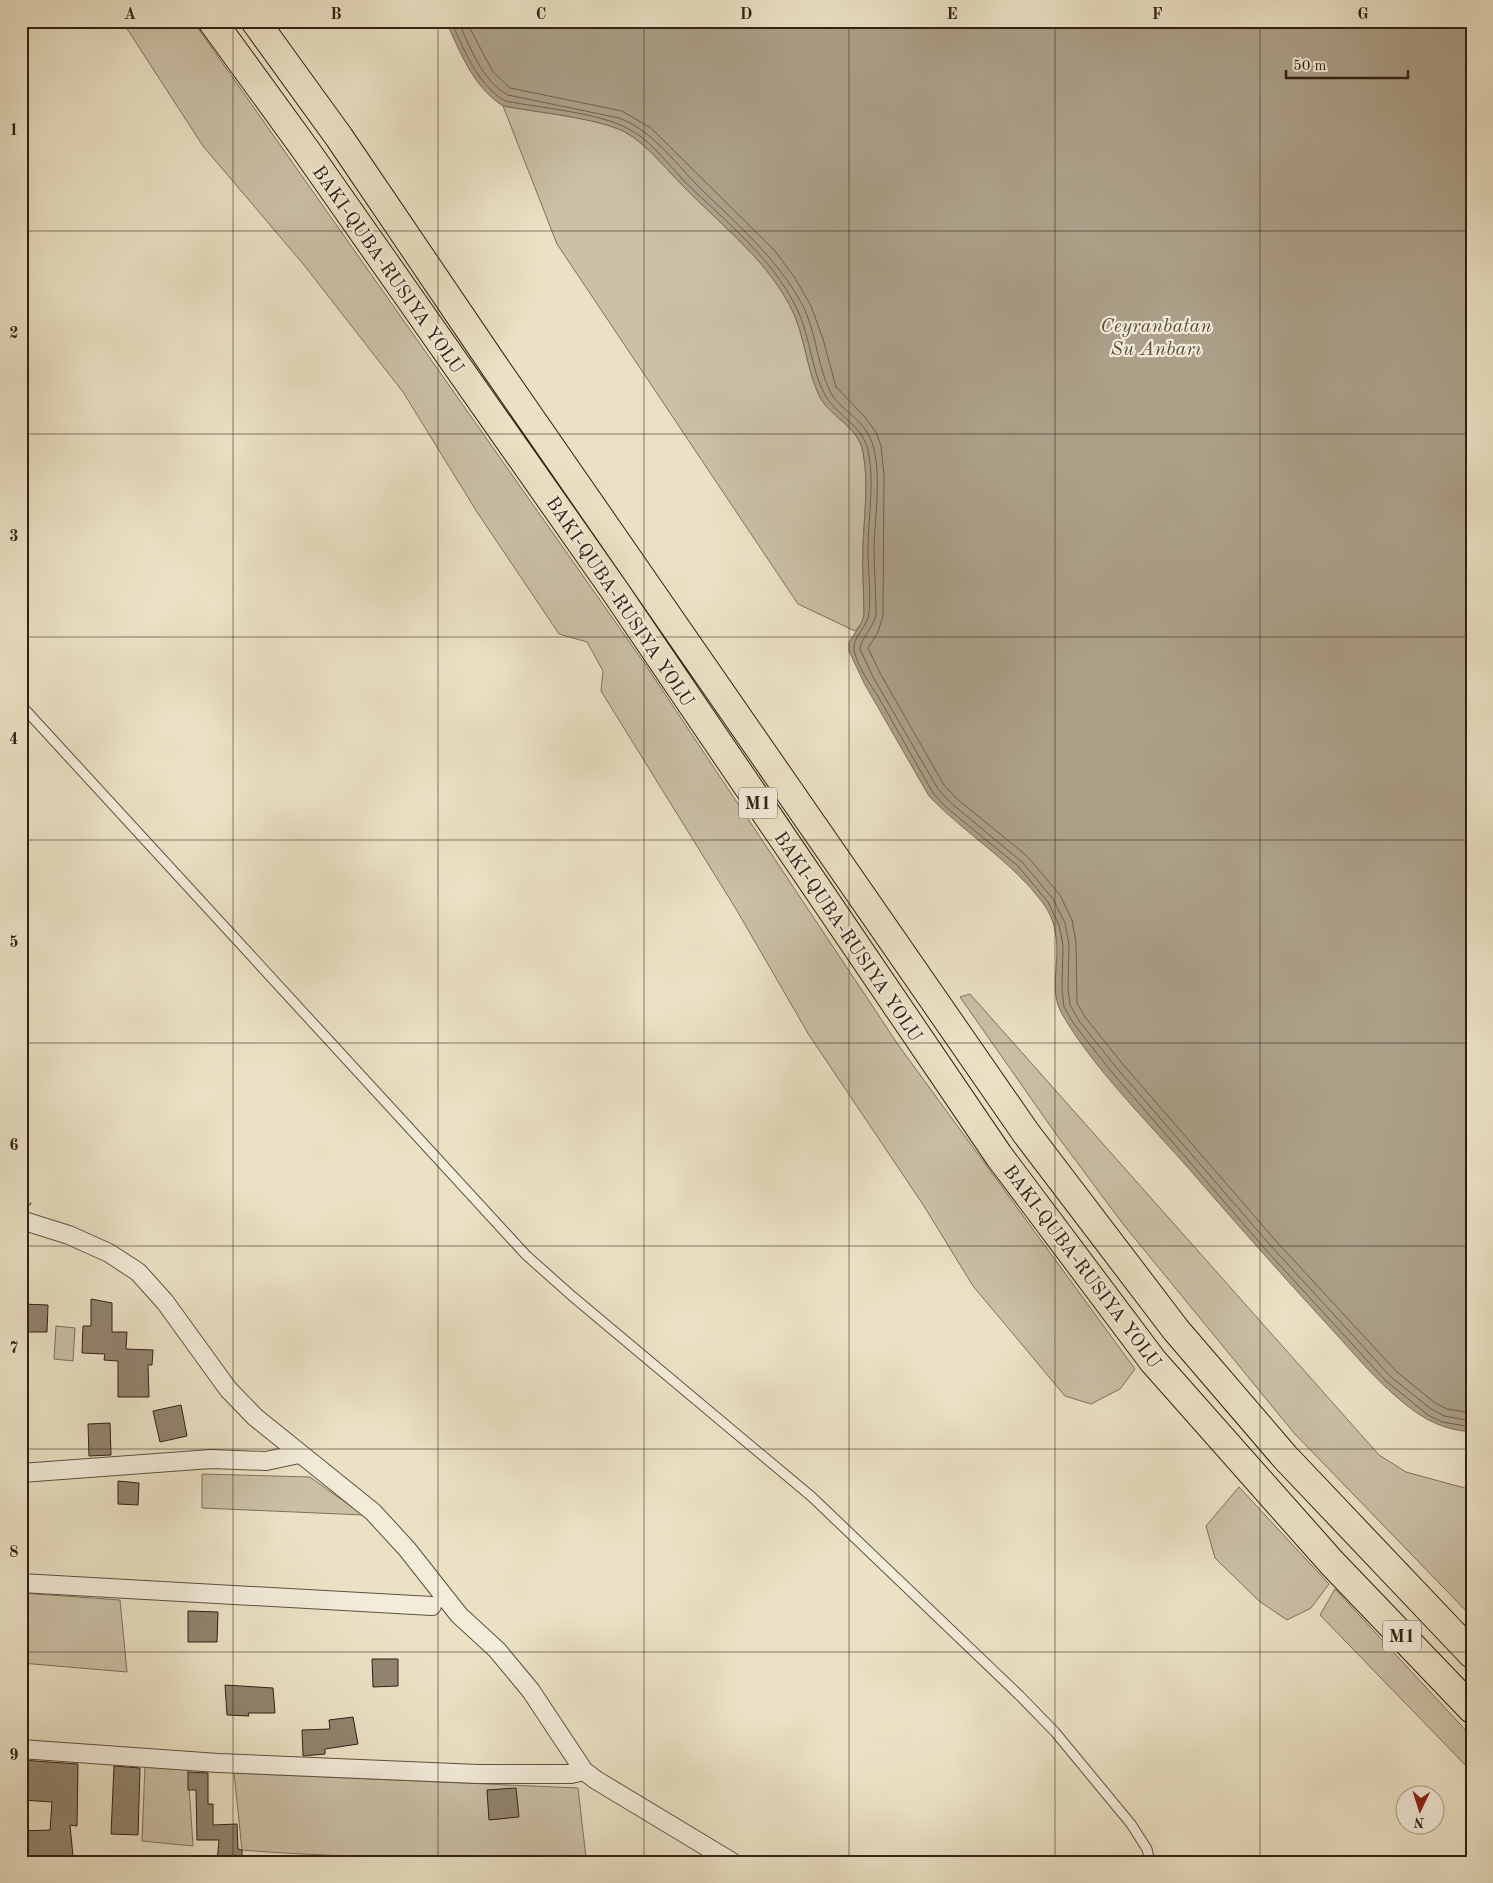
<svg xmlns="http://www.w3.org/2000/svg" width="1493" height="1883" font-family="'Old Standard TT',serif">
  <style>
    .green { fill: #cbc1a7; stroke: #7e715e }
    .water { fill: #aca089; stroke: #7b6d5a }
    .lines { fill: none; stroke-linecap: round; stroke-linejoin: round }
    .shore { stroke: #6e604e; stroke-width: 1 }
    .building { fill: #928570; stroke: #312114 }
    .lane-casing { stroke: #605140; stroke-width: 11 }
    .street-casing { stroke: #605140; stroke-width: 20 }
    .highway-casing { stroke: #312114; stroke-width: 30 }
    .path { stroke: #312114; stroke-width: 3; stroke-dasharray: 1 2.5; stroke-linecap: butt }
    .lane { stroke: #f2ecd9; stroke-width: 9 }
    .street { stroke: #f2ecd9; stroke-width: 18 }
    .highway { stroke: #ebe2c5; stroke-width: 28 }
    .grid { fill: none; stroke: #312114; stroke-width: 1; stroke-opacity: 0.55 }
    .labels { text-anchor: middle; stroke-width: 4.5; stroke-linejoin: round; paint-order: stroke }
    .shield { fill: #f2ecd9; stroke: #6b5e4f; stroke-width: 1 }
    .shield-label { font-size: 18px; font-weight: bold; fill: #312114 }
    .street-label { font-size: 19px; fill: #312114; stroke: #f2ecd9 }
    .water-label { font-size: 20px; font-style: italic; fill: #5c4d3d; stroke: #f2ecd9 }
    .neatline { fill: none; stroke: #312114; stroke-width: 2 }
    .grid-label { font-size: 16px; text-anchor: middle; font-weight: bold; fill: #312114 }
  </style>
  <rect width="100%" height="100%" fill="#ebe2c5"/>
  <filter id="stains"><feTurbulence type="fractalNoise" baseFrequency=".004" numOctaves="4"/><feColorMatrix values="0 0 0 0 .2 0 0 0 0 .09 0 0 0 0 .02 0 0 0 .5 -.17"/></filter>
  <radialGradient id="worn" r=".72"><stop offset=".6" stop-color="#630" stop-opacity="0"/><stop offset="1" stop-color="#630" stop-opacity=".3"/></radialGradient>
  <path class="green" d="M122,21h71l454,646 252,379 236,323 -15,20 -29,15 -26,-8 -92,-110 -49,-80 -115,-171 -73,-126 -135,-218 2,-20 -16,-29 -28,-8 -82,-122 -74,-120 -99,-127 -101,-119z
    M503,106c32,6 95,12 122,26 23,13 40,36 58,54 38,39 88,77 111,128 11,26 13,54 24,79 10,24 40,32 45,59 6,31 1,64 0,95 -1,22 1,45 1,68l-3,9 -6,7 -57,-27 -241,-360z
    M970,994l409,461 27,17 66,18v127l-178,-184 -171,-209 -67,-90 -96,-137z
    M56,1326l19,2 -2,33 -19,-2z
    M202,1474l108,3 53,38 -161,-7z
    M1239,1487l90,97 -18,24 -24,12 -28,-19 -44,-43 -9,-32z
    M1335,1589l137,148v35l-152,-157z
    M21,1593l99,7 7,72 -106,-9z
    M145,1765l43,5 5,76 -51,-5z
    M234,1773l344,15 8,70c-56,6 -112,3 -168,1 -59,-3 -118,-4 -176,-9z"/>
  <path class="water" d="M446,21h1026v1411c-27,-2 -46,-11 -67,-28 -29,-23 -53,-53 -79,-81 -46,-50 -91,-101 -136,-153 -41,-47 -99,-104 -129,-158 -16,-29 10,-71 -18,-109 -32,-43 -78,-69 -114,-107l-65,-113 -15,-32v-9l12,-18 3,-9c0,-23 -2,-46 -1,-68 1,-31 6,-64 0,-95 -5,-27 -35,-35 -45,-59 -11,-25 -13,-53 -24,-79 -23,-51 -73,-89 -111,-128 -18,-18 -35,-41 -58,-54 -27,-14 -90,-20 -122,-26 -30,-19 -43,-54 -57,-85z"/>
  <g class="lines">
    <path class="shore" d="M451,21c13,29 26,63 54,80 36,7 88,11 120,26 24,11 42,36 60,55 40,39 89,77 113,129 12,26 14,60 26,82 11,22 38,31 44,57 7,32 0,67 0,100 0,21 3,42 1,63 -1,14 -17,24 -15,37 3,16 16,34 25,48 18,32 36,63 54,95l14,15 71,58 30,36 11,23 4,20 -1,44 2,18 10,17 36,46 156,180 120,131 42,34 14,7 30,5
      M458,21c12,26 24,60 50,74l111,23c32,12 54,42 77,66 38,38 81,73 107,122 13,26 14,57 26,83 9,22 38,29 45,60 7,31 1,66 0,98 0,23 2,46 2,68 -3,13 -15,23 -16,34l13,28 65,112 13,14 71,59 31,37 12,24 4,21 -1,45 2,16 9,16 36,45 156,180 120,131 40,32 13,7 28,5
      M466,21l27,51 17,16 112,23 29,17 124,123 20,27 16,28 12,33 13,48 28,29 12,16 5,14 3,29 -1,141 -5,16 -10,16 12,25 64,112 12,13 71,58 33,39 12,25 4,22 1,61 8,14 36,45 155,179 120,130 39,32 12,6 25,4"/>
  </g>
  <path class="building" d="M91,1299l21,4v29h15l-1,17 27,1 -1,15h-4l1,32h-31v-36l-14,-1 1,-6 -23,-1 1,-27h8z
    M21,1304l27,1 -1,27h-26z
    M181,1405l6,31 -27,6 -7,-31z
    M110,1423l1,32 -22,1 -1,-32z
    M118,1481l21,2 -1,22 -20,-1z
    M188,1611l30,1 -1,30h-29z
    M372,1659h26v27l-25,1z
    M225,1685l48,3 2,25h-27l1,3 -22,-1z
    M353,1717l5,27 -33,5v5l-22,2 -1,-26 28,-1 -1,-9z
    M21,1760l57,4 -1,62 -7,-1 3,31 -52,4v-29l29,-1 2,-28 -31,-2z
    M114,1766l26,2 -2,67 -27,-1z
    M188,1772l20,1v31h5v21l24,-1 1,25 4,1v12h-25l2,-22h-22l-1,-50h-8z
    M516,1788l3,29 -30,3 -2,-30z"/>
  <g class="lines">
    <defs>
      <path id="lane" d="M21,705l505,550 46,41 240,201 207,198 36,37 76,92 16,25 3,13"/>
      <path id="street" d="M21,1220l48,15 40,18 29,19 27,30 63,87 27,28 118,95 34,37 52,66 38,35 34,41 53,80 12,9 136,82
        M21,1473l190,-14 55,2 33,-7
        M21,1583l411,23
        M21,1749l197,14 260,11h93l13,-3"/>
      <path id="highway" d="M212,21l93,128 310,442 384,565 154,205 179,202 140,146
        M255,21l84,116 156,230 531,766 150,197 109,127 187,197"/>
    </defs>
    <use href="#lane" class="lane-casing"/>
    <use href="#street" class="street-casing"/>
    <use href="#highway" class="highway-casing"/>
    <path class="path" d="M21,1198l11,7"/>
    <use href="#lane" class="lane"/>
    <use href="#street" class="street"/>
    <use href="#highway" class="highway"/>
  </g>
  <path class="grid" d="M233,21v1841M438,21v1841M644,21v1841M849,21v1841M1055,21v1841M1260,21v1841M21,231h1451M21,434h1451M21,637h1451M21,840h1451M21,1043h1451M21,1246h1451M21,1449h1451M21,1652h1451"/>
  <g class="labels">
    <g class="shield">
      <rect x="739" y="787.5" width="38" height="31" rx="4"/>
      <rect x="1383" y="1620.5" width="38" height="31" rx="4"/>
    </g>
    <g class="shield-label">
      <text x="758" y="809">M1</text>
      <text x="1402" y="1642">M1</text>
    </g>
    <g class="street-label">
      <text transform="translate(389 269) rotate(55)" y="7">BAKI-QUBA-RUSIYA YOLU</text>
      <text transform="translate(621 601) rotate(56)" y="7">BAKI-QUBA-RUSIYA YOLU</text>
      <text transform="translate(849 936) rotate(56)" y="7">BAKI-QUBA-RUSIYA YOLU</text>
      <text transform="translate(1083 1266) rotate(53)" y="7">BAKI-QUBA-RUSIYA YOLU</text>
    </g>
    <g class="water-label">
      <text x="1156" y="332">Ceyranbatan<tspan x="1156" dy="23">Su Anbarı</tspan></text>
    </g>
  </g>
  <rect width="1493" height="1883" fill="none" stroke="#ebe2c5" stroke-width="55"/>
  <g transform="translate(1420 1810) rotate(184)"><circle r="24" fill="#f2ecd9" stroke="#a59b8a"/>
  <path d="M0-4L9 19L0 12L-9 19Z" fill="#8f2418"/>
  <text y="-8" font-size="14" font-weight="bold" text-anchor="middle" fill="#312114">N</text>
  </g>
  <path d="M1286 70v8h122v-8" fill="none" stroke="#312114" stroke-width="2.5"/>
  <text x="1293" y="70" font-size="15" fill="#312114" stroke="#f2ecd9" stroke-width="4" paint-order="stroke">50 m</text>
  <rect x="28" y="28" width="1438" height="1828" class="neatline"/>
  <g class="grid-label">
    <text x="130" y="19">A</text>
    <text x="336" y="19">B</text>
    <text x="541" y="19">C</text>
    <text x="746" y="19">D</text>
    <text x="952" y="19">E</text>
    <text x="1157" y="19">F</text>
    <text x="1363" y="19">G</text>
    <text x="14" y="135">1</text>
    <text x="14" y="338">2</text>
    <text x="14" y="541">3</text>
    <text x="14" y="744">4</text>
    <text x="14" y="947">5</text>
    <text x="14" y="1150">6</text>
    <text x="14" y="1353">7</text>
    <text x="14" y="1557">8</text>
    <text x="14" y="1760">9</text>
  </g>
  <rect width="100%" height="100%" filter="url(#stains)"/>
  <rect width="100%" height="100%" fill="url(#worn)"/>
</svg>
